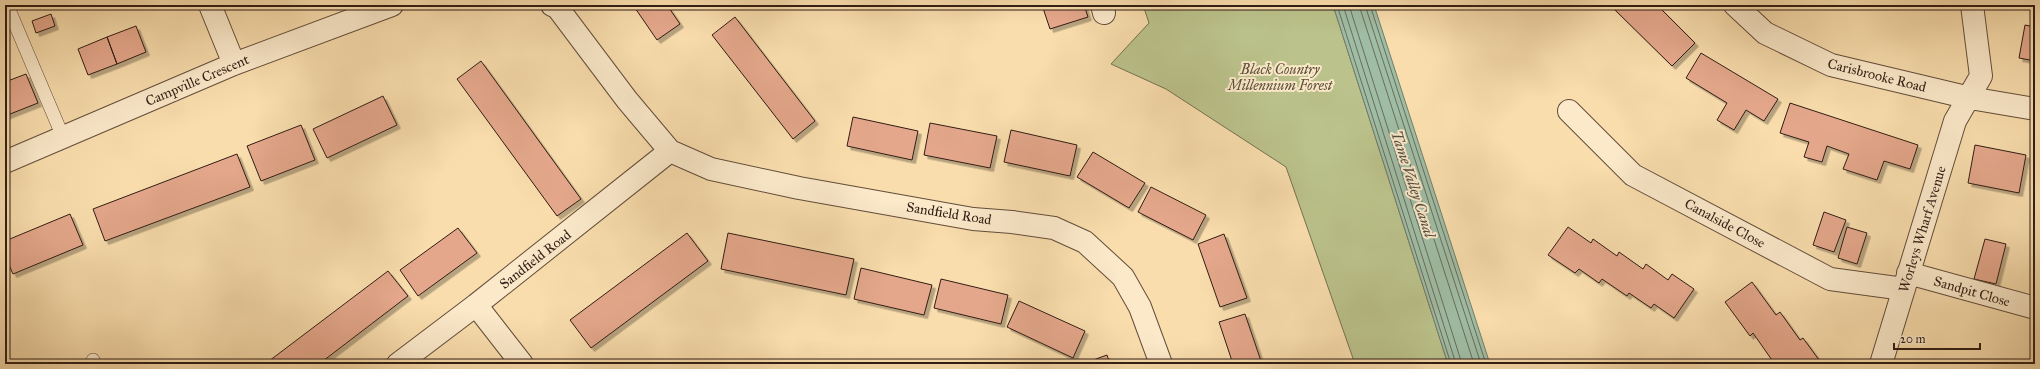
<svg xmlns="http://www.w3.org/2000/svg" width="2040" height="369" font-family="'IM FELL Great Primer',serif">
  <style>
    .green { fill: #bbc28b; stroke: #767050 }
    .water { fill: #9fbda5; stroke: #737d6b }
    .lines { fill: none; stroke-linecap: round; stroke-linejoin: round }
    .shore { stroke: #686d5c; stroke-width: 1 }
    .building { fill: #e4a78b; stroke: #311d14; filter: url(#shadow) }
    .service-casing { stroke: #634d3a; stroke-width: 14 }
    .minor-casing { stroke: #634d3a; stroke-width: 24 }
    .service { stroke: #fbe9ca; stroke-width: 13 }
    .minor { stroke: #fbe9ca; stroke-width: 22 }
    .labels { text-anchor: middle; stroke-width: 4; stroke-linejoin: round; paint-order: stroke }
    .park-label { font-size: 14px; font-style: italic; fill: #5a4f38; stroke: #fbe9ca }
    .street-label { font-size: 14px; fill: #311d14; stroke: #fbe9ca }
    .water-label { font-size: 15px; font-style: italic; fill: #524d40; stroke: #fbe9ca }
  </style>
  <defs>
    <filter id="shadow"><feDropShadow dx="3.5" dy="3.5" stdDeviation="0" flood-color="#0004"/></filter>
  </defs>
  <rect width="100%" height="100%" fill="#f9ddad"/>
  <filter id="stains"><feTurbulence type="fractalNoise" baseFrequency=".005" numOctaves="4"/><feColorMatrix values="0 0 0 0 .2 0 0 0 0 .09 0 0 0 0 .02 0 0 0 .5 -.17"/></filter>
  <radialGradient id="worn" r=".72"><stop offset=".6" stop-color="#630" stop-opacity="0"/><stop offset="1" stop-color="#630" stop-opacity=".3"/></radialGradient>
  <path class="green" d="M1143,5h190l115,359h-93l-69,-197 -120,-78 -55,-25 38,-41z"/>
  <path class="water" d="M1333,5h41l116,359h-42z"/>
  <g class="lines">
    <path class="shore" d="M1337,5l114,359
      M1343,5l113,359
      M1349,5l113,359
      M1359,5l115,359
      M1365,5l116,359
      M1370,5l116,359"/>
  </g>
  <path class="building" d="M633,5h34l13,19 -23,16z
    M1042,5h42l4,12 -38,12z
    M1610,5h47l38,38 -23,23z
    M51,14l4,12 -19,7 -4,-12z
    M735,17l80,104 -22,18 -81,-104z
    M2025,25l10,2v34l-16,-3z
    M136,26l10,26 -29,12 -10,-27z
    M107,37l10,27 -29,11 -10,-26z
    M1701,53l77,46 -14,22 -18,-11 -12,20 -17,-10 10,-17 -41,-25z
    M481,61l100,138 -24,17 -100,-137z
    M26,74l12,29 -33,13v-34z
    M383,96l14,29 -70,33 -14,-29z
    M1790,103l128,42 -8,24 -26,-8 -7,19 -34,-11 6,-15 -22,-8 -5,16 -18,-5 5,-15 -29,-9z
    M853,117l65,14 -6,29 -65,-14z
    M930,123l67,13 -7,32 -66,-13z
    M301,125l14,35 -54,21 -14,-35z
    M1011,130l66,15 -7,31 -66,-14z
    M1975,145l51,10 -7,38 -51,-10z
    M1093,152l52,31 -16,25 -52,-31z
    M237,154l13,33 -145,54 -12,-32z
    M1151,187l55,28 -13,25 -55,-28z
    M1824,212l22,8 -12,32 -21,-7z
    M70,214l13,31 -70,29 -8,-18v-15z
    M1568,227l23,16 2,-4 24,17 2,-4 24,17 3,-5 22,16 4,-6 22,15 -20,29 -20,-14 -3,4 -22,-15 -2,3 -25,-17 -3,4 -20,-14 -4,4 -27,-18z
    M1847,227l20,6 -10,31 -19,-6z
    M458,228l19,25 -59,43 -18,-26z
    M687,233l21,28 -117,87 -21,-28z
    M728,233l126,26 -8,36 -125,-26z
    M1224,234l23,64 -27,9 -22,-63z
    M1985,239l21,5 -10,40 -22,-5z
    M861,268l71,17 -8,30 -70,-16z
    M388,271l20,25 -89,68h-54z
    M941,279l67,16 -7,29 -67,-16z
    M1752,282l24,33 4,-3 20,28 3,-2 19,26h-42l-3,-4 -3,3 -21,-30 -3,3 -25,-34z
    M1019,301l66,30 -12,27 -66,-31z
    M1245,314l17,50h-29l-14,-42z
    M1107,355l3,9h-28z"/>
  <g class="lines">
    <defs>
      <path id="service" d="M7,5l56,132
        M93,360l2,4"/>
      <path id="minor" d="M210,5l24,59
        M552,5l5,2 70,93 43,51 41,18 88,19 174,31 39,3 42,6 31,14 38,35 17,30 21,57
        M1102,5l2,8
        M1735,5l30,28 66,32 139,33 65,11
        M1569,111l64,64 197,104 74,10
        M5,162l229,-98 158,-59
        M1908,273l127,35
        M476,305l46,59
        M398,364l78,-59 194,-154
        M1881,364l74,-243 26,-45 -9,-71"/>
    </defs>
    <use href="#service" class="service-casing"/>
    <use href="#minor" class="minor-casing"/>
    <use href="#service" class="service"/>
    <use href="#minor" class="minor"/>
  </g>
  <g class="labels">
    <g class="park-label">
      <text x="1280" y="74">Black Country<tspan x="1280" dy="16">Millennium Forest</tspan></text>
    </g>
    <g class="street-label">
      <text transform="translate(1877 75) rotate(14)" y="5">Carisbrooke Road</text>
      <text transform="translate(197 80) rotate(-23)" y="5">Campville Crescent</text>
      <text transform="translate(949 213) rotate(9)" y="5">Sandfield Road</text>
      <text transform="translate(1725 223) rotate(28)" y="5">Canalside Close</text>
      <text transform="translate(1922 229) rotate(-73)" y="5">Worleys Wharf Avenue</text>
      <text transform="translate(535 259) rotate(-38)" y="5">Sandfield Road</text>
      <text transform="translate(1972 291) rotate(16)" y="5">Sandpit Close</text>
    </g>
    <g class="water-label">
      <text transform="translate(1413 184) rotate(72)" y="5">Tame Valley Canal</text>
    </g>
  </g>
  <rect width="2040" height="369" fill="none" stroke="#f9ddad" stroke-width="20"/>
  <rect x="6" y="6" width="2028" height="357" fill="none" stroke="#311d14" stroke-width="2"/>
  <rect x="10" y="10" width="2020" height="349" fill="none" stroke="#311d14"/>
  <path d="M1894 343v6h86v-6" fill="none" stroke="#311d14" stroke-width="2"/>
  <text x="1900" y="343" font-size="12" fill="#311d14" stroke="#fbe9ca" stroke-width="3" paint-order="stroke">20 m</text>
  <rect width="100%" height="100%" filter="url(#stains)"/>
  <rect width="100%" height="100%" fill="url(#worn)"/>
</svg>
